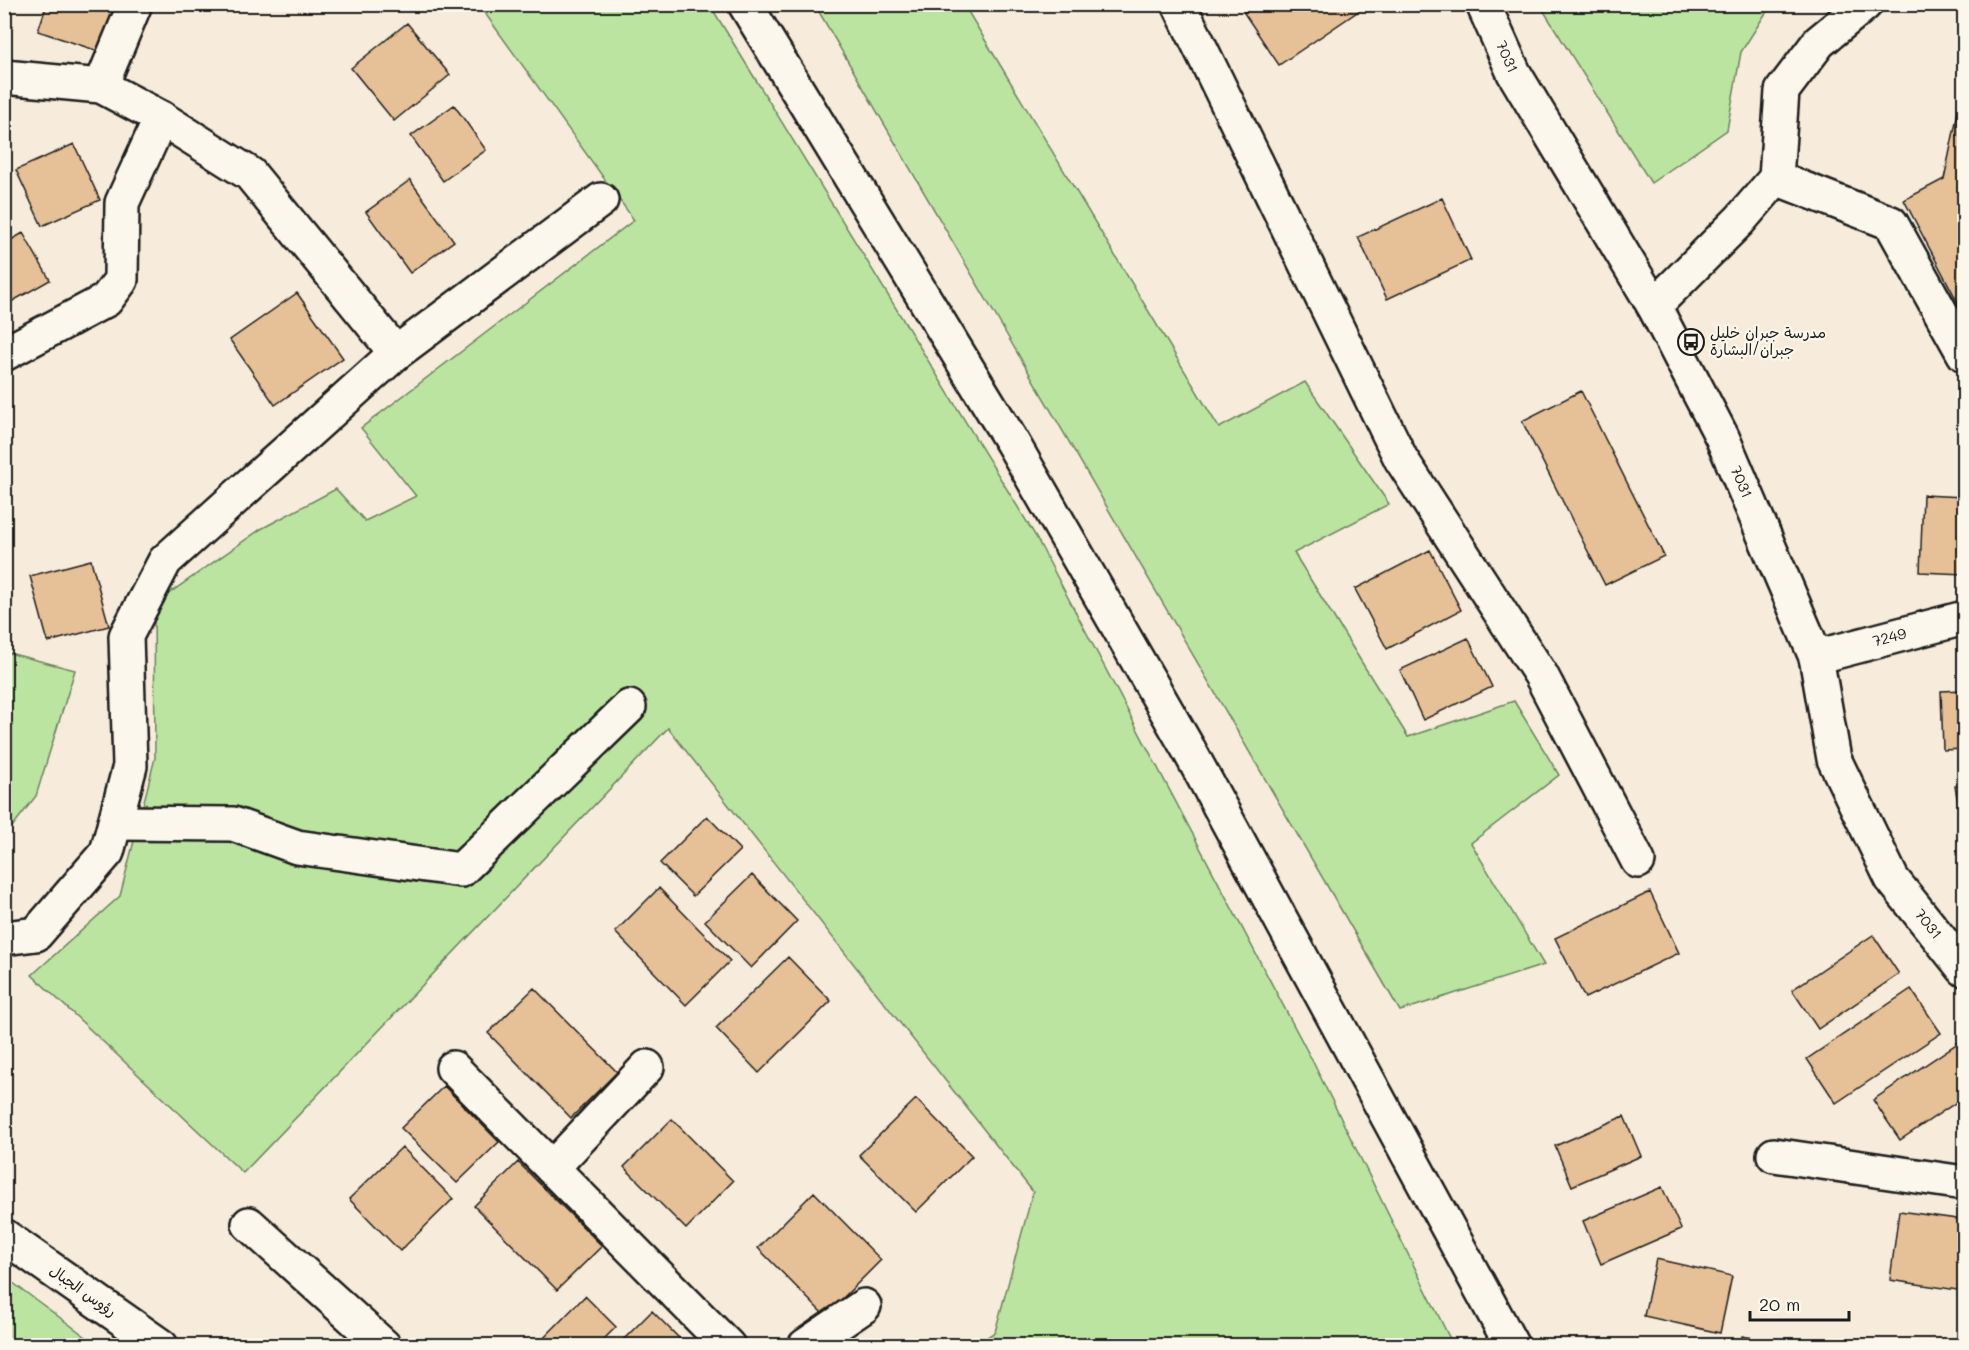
<svg xmlns="http://www.w3.org/2000/svg" width="1969" height="1350" font-family="Mali,'Playpen Sans Arabic',sans-serif">
  <style>
    .green { fill: #bbe4a0; stroke: #6c805e; stroke-width: 1.5 }
    .building { fill: #e6c097; stroke: #1c1c1c; stroke-width: 1.5 }
    .lines { fill: none; stroke-linecap: round; stroke-linejoin: round }
    .minor-casing { stroke: #1c1c1c; stroke-width: 38 }
    .minor { stroke: #fbf7ec; stroke-width: 33 }
    .labels { text-anchor: middle; stroke-width: 4.5; stroke-linejoin: round; paint-order: stroke }
    .street-label { font-size: 15px; fill: #1c1c1c; stroke: #fbf7ec }
    .poi-label { font-size: 15px; fill: #1c1c1c; stroke: #fbf7ec; text-anchor: start }
  </style>
  <rect width="100%" height="100%" fill="#f7ecdb"/>
  <filter id="ink" filterUnits="userSpaceOnUse"><feTurbulence type="fractalNoise" baseFrequency=".0167" numOctaves="2"/><feDisplacementMap in="SourceGraphic" scale="12" xChannelSelector="R" yChannelSelector="G"/><feConvolveMatrix kernelMatrix="1 2 1 2 8 2 1 2 1" color-interpolation-filters="sRGB"/></filter>
  <g filter="url(#ink)">
    <path class="green" d="M479,5h231l325,530 278,527 140,283h-478l20,-13 38,-140 -365,-464 -425,445 -211,-198 88,-79 35,-138 -1,-154 107,-75 75,-40 29,32 51,-25 -55,-68 273,-208z
      M815,5h149l255,423 86,-46 84,122 -95,49 114,184 106,-36 45,74 -88,68 73,122 -144,46z
      M1540,5h231l-30,47 -14,78 -76,53z
      M5,652l70,18 -39,126 -31,40z
      M5,1277l92,68h-92z"/>
    <path class="building" d="M47,4h72l-15,49 -66,-22z
      M1256,4h105l2,4 -84,57 -35,-52z
      M407,23l43,52 -56,46 -43,-53z
      M1964,83v229h-1l-59,-112 40,-21z
      M454,105l32,45 -43,31 -32,-45z
      M74,144l26,56 -58,26 -26,-56z
      M410,180l44,61 -44,32 -44,-61z
      M1442,198l29,62 -84,39 -29,-62z
      M23,233l27,47 -46,26v-62z
      M297,293l46,65 -68,47 -45,-65z
      M1581,391l83,165 -59,29 -83,-164z
      M1923,495l41,2v77l-44,-2z
      M1430,550l31,60 -74,39 -32,-60z
      M91,560l18,66 -61,16 -18,-66z
      M1468,638l24,49 -69,33 -23,-50z
      M1964,690v59l-21,1 -2,-59z
      M1964,784v52l-9,-50z
      M707,816l33,34 -47,46 -33,-33z
      M752,875l45,46 -46,47 -46,-47z
      M659,888l71,73 -44,44 -71,-73z
      M1650,892l29,61 -94,45 -30,-60z
      M1873,935l26,39 -81,55 -26,-39z
      M788,957l43,44 -72,72 -43,-45z
      M534,988l83,84 -46,46 -83,-85z
      M1911,989l30,44 -105,70 -29,-44z
      M1964,1039v58l-64,43 -27,-40z
      M444,1086l55,56 -42,41 -56,-55z
      M916,1099l56,57 -56,56 -57,-57z
      M1624,1116l17,40 -69,30 -17,-40z
      M672,1119l61,62 -47,48 -62,-62z
      M402,1147l51,52 -53,52 -51,-52z
      M518,1162l84,84 -45,44 -83,-84z
      M1662,1187l19,42 -80,35 -18,-43z
      M814,1192l67,68 -56,56 -67,-68z
      M1899,1211l65,9v71l-74,-11z
      M1656,1259l76,17 -12,57 -76,-17z
      M585,1296l31,31 -19,19h-61z
      M652,1311l35,35h-70z
      M1742,1336l58,10h-60z"/>
    <g class="lines">
      <defs>
        <g id="minor">
          <path d="M745,4l267,438 177,308 323,596"/>
          <path d="M1179,4l222,455 140,216 97,186"/>
          <path id="s1" d="M1483,4l31,69 140,233 68,131 94,220 18,102 58,120 72,90"/>
          <path d="M4,77l97,9 60,32 89,56 146,179"/>
          <path d="M101,86l34,-82"/>
          <path d="M1776,178l115,45 73,131"/>
          <path d="M1654,306l86,-86 36,-42 6,-87 37,-49 46,-38"/>
          <path d="M4,354l102,-54 15,-20 1,-77 39,-85"/>
          <path id="s2" d="M1816,657l148,-39"/>
          <path d="M115,823l118,1 64,23 164,23 168,-163"/>
          <path d="M4,938l32,-4 71,-82 23,-86 -4,-130 39,-75 231,-208 205,-153"/>
          <path d="M453,1068l275,278"/>
          <path d="M1774,1155l190,28"/>
          <path d="M552,1168l95,-101"/>
          <path d="M249,1224l135,122"/>
          <path d="M4,1236l157,110"/>
          <path d="M805,1346l59,-40"/>
        </g>
      </defs>
      <use href="#minor" class="minor-casing"/>
      <use href="#minor" class="minor"/>
    </g>
  </g>
  <defs>
    <symbol id="bus-ring" viewBox="-11 -11 22 22"><circle r="9.5" fill="#fbf7ec" stroke="#1c1c1c" stroke-width="1.5"/><path d="M-5-6H5V4H4V6H2V4H-2V6H-4V4H-5ZM-3.5-4V0h7V-4ZM-3.5 1.2v1.5H-2V1.2ZM2 1.2v1.5H3.5V1.2Z" fill="#1c1c1c"/></symbol>
  </defs>
  <g fill-rule="evenodd">
    <use href="#bus-ring" x="1676" y="327" width="30" height="30"/>
  </g>
  <g class="labels">
    <g class="street-label">
      <text dy="5" stroke="none"><textPath href="#s1" startOffset="58">7031</textPath></text>
      <text dy="5" stroke="none"><textPath href="#s1" startOffset="544">7031</textPath></text>
      <text dy="5" stroke="none"><textPath href="#s2" startOffset="76">7249</textPath></text>
      <text dy="5" stroke="none"><textPath href="#s1" startOffset="1029">7031</textPath></text>
      <text transform="translate(83 1291) rotate(35)" y="5">رؤوس الجبال</text>
    </g>
    <g class="poi-label">
      <text x="1710" y="338">مدرسة جبران خليل<tspan x="1710" dy="17">جبران/البشارة</tspan></text>
    </g>
  </g>
  <rect width="1969" height="1350" fill="none" stroke="#fbf7ec" stroke-width="24"/>
  <rect x="12" y="12" width="1945" height="1326" fill="none" stroke="#1c1c1c" stroke-width="2" filter="url(#ink)"/>
  <path d="M1750 1311v9h99v-9" fill="none" stroke="#1c1c1c" stroke-width="3"/>
  <text x="1759" y="1311" font-size="18" fill="#1c1c1c" stroke="#fbf7ec" stroke-width="4.5" paint-order="stroke">20 m</text>
</svg>
